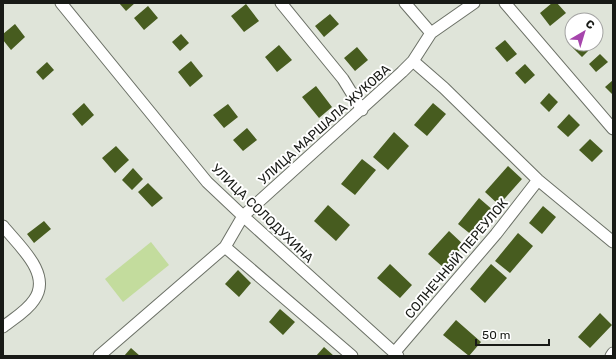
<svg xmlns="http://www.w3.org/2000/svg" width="616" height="359" font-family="Rubik,sans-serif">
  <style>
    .green { fill: #c3dc9d }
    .building { fill: #475c1f }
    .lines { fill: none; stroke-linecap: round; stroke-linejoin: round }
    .minor-casing { stroke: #6b7066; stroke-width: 13 }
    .minor { stroke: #fff; stroke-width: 11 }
    .labels { text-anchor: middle; stroke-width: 4; stroke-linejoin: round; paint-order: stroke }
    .street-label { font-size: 13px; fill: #181a16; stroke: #fff }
  </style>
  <rect width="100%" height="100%" fill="#dfe4d9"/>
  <path class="green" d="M151,242l18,23 -46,37 -18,-23z"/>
  <path class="building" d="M119,3h16l-9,8z
    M552,3h5l9,10 -16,13 -10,-13z
    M246,4l13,17 -15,11 -13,-16z
    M148,6l10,12 -14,12 -10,-12z
    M330,14l9,10 -15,13 -9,-11z
    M15,24l10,13 -14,13 -8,-10v-6z
    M181,34l8,9 -9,8 -8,-9z
    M505,40l12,14 -10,8 -12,-14z
    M573,44h18l2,2 -11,11 -11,-11z
    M279,45l13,15 -15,12 -12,-15z
    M357,47l11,13 -13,11 -11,-13z
    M600,54l8,8 -12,10 -7,-8z
    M191,61l12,15 -13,11 -12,-15z
    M47,62l7,8 -11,10 -7,-8z
    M525,64l10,11 -10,9 -10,-11z
    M613,80v15l-8,-8z
    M316,86l16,21 -13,11 -17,-21z
    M549,93l9,9 -9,10 -9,-9z
    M84,103l10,12 -12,11 -10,-12z
    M433,103l13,11 -19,22 -13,-11z
    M228,104l10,13 -14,11 -11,-13z
    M569,114l11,11 -12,12 -11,-10z
    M247,128l10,12 -14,11 -10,-11z
    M394,132l15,14 -21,24 -15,-13z
    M590,139l13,12 -11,11 -13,-12z
    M116,146l13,14 -14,13 -13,-15z
    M362,159l14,11 -21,25 -14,-11z
    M508,166l14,13 -23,26 -14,-13z
    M133,168l10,11 -11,11 -10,-10z
    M148,183l15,15 -11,9 -14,-15z
    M479,198l15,13 -21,25 -15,-12z
    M328,205l22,20 -14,16 -22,-20z
    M543,206l13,11 -14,17 -13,-11z
    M44,221l7,8 -17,14 -7,-9z
    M449,231l15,14 -20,23 -16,-14z
    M518,233l15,13 -23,27 -15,-12z
    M390,264l22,21 -12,13 -23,-20z
    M491,264l16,14 -22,25 -15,-14z
    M238,270l13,13 -12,14 -14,-13z
    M280,309l15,13 -12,13 -14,-13z
    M600,313l12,12 -22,23 -12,-11z
    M456,320l25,22 -12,14 -26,-21z
    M324,347l10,9h-18z
    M131,348l9,8h-16z"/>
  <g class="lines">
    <defs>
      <path id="minor" d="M61,3l146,179 36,34 155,140
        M281,3l62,76 19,31
        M405,3l26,30
        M505,3l108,126
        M413,61l31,27 94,92 75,62
        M3,226c15,19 50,48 31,74 -7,11 -21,19 -31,27
        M225,247l127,109
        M394,353l102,-119 42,-54
        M99,356l126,-109 18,-31 159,-144 11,-11 18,-28 43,-30
        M611,356l2,-3"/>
    </defs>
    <use href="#minor" class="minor-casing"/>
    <use href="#minor" class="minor"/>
  </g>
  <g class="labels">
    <g class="street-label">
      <text transform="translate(324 124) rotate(-42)" y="5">УЛИЦА МАРШАЛА ЖУКОВА</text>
      <text transform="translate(263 213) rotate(44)" y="5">УЛИЦА СОЛОДУХИНА</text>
      <text transform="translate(456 258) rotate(-50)" y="5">СОЛНЕЧНЫЙ ПЕРЕУЛОК</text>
    </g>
  </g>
  <rect width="616" height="359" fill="none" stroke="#181a16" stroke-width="8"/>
  <g transform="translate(584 32) rotate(38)"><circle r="19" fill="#ffffff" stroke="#a3a3a2"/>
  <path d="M0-3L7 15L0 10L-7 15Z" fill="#a645ac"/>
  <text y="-6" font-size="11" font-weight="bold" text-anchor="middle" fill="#181a16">С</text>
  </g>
  <path d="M476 339v6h73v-6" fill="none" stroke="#181a16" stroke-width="2"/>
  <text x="482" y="339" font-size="12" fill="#181a16" stroke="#ffffff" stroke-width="3" paint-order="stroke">50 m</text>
</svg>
